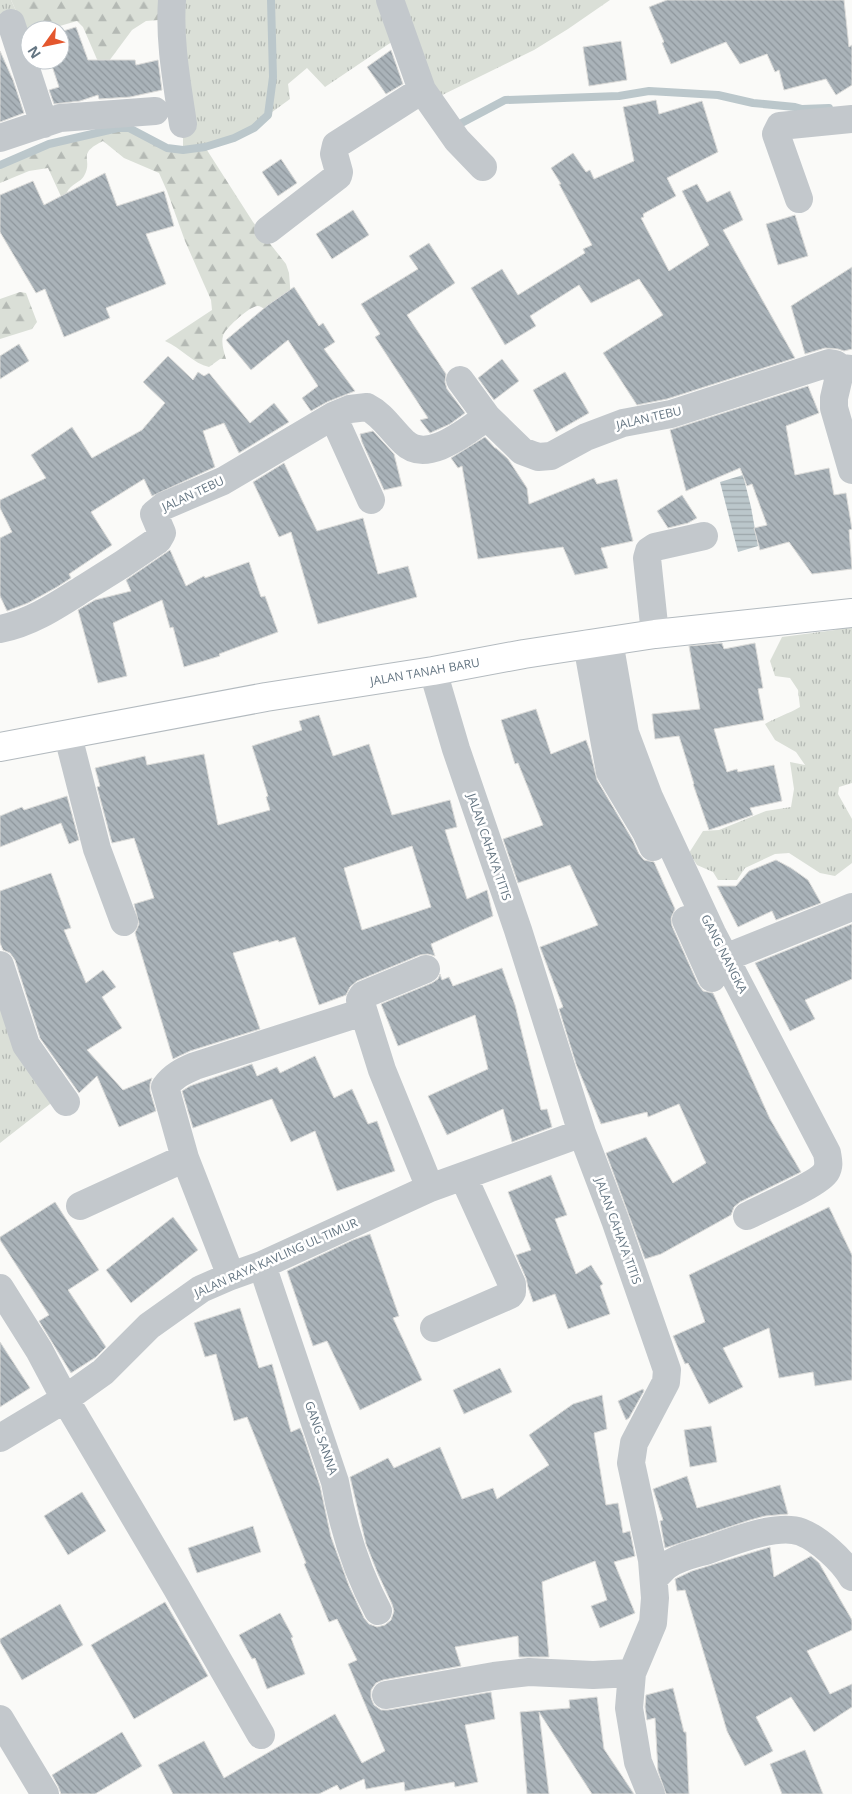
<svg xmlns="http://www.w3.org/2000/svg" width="852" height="1794" font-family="'Open Sans',sans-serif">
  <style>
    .grass { fill: url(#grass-tufts) }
    .forest { fill: url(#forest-firs) }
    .water { fill: url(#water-rules) }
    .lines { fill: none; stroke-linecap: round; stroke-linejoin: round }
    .stream { stroke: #bbc7cb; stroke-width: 8 }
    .building { fill: url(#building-back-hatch); stroke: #dcdcda; fill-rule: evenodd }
    .secondary-casing { stroke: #b3babf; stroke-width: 30 }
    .street { stroke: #c3c8cc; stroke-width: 28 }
    .secondary { stroke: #fff; stroke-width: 28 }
    .labels { text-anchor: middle; stroke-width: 5; stroke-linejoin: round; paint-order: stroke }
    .street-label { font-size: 12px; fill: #657683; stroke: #fff }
  </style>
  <defs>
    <pattern id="grass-tufts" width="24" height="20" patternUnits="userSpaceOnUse" patternTransform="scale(1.25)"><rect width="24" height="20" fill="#dadfd7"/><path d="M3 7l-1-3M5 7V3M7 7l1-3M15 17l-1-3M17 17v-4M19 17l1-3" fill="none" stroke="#b4b9b4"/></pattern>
    <pattern id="forest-firs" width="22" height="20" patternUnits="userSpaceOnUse" patternTransform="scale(1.25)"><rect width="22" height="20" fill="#dadfd7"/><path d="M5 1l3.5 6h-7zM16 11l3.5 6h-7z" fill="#b4b9b4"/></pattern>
    <pattern id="water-rules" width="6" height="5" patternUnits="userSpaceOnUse" patternTransform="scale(1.25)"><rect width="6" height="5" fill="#bbc7cb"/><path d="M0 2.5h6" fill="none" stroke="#9ca6aa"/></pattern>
    <pattern id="building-back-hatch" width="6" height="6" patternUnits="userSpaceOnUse" patternTransform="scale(1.25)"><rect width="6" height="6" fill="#aab3b9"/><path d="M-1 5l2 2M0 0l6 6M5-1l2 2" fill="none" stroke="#8e969c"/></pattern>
  </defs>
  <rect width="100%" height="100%" fill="#fafaf8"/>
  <path class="grass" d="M0,0h11l6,13 -17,7z
    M172,0h438l-42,29 -34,21 -104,51 -28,-66 -77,52 -18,-19 -19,16 2,15 -22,16 -14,13 -20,10 -29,9 -22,3v-26z
    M852,621v162l-13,4 -1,7 14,25v44l-17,13 -15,-3 -31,-20 -14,1 -30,14 -8,12h-19l-5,-8 -16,-7 -8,-12 14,-22 16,-1 47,-19 25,-4 3,-18 -4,-27 15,3 -9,-13 -21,-12 -10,-16c12,-7 23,-10 35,-17l-2,-17 -8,-12 -15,-2 -5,-15 12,-24 53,-7z
    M0,988l59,109 -59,46z"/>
  <path class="forest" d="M11,0h161l-1,19 -25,2 -14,9 -23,31 -10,3 -16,-37 -6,-6 -31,9h-16v3l-5,-3z
    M118,128c21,0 30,12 48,19 12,5 27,2 39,0l48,75 33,42 3,9 2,25 -21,17c-3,-3 -8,-9 -12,-9 -7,-1 -34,23 -35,30 -2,7 1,16 3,23h-6l-11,8c-15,-3 -28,-19 -44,-26l47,-31 -1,-10 -26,-59 -18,-50 -8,-18 -35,-15 -21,-17c-28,14 -9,17 -19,35 -3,6 -13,8 -17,16 -1,3 -2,8 -3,11l-16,-35 -19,3 -29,12v-18l49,-21z
    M20,292l6,1 11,29 -5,7 -32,10v-40z"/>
  <path class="water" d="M743,475l8,32 7,39 -20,6 -18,-70z"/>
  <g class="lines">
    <path class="stream" d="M454,127l51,-27 114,-4 30,-5 69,4 35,8 42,4 7,2 27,-1
      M0,165l49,-21 69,-16h11l38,20 16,2 22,-3 29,-9 20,-10 14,-13 5,-38 -2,-77"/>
  </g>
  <path class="building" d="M667,0h177l5,47 3,-2v40l-16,10 -10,-16 -42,11 -5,-20 -4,2 -8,-18 -27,10 -14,-22 -55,22 -9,-21 2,-1 -15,-35z
    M76,27l12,33h47l1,5 22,-5 4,30 -32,7 -31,2 -1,-4 -18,6 -26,3 -5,-14 10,-3 -9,-27h10v-28z
    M621,41l6,39 -38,6 -6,-39z
    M391,50l12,34 -17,10 -19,-27z
    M0,51l13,29 11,33 -24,9z
    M656,100l3,14 43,-13 16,51 -51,26 9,18 -33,18 1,3 -3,1 28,53 40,-26 -27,-54 15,-7 10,18 23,-11 13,29 -20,10 72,128 -128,41 -30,6 -34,-52 60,-38 -24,-36 -48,24 -12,-18 -49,31 6,10 -31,19 -34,-57 31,-19 16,26 67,-42 -2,-4 9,-4 -33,-61h2l-10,-16 22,-15 13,19 4,-2 4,9 40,-18 -11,-54z
    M281,159l16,24 -19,13 -16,-24z
    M105,173l12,33 47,-15 10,35 -28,8 20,50 -60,24 4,10 -46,19 -19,-48 -9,4 -36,-61v-37l33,-14 11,24z
    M353,210l16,25 -37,24 -16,-25z
    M795,215l13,41 -30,9 -12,-41z
    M429,243l26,40 -48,32 39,59 -1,8 2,7 18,24 -15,11 -20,9 -10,-13 8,-2 -53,-81 5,-3 -19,-30 57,-35 -9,-13z
    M852,267v82l-8,2 -6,-2 -13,-1 -20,6 -14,-48z
    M294,287l25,39 4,-3 12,19 -11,7 31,42 -28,11 -16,9 -9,-13 16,-12 -30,-46 -37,30 -25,-30 42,-35z
    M19,344l10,17 -29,18v-23z
    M168,356l25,24 5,-8 6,4 5,-3 41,50 24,-20 15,19 -50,31 -15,-30 -21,8 12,36 -63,29 -8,-17 -53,33 21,33 -43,29 2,4 -14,9 -29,16 -21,8 -7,-15v-58l12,-6 -12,-24v-8l46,-22 -15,-23 41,-28 20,31 50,-28 23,-27 -22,-21z
    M502,359l17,22 -25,19 -16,-22z
    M565,372l24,41 -33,19 -23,-42z
    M808,386l11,27 -33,13 9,49 34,-7 5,27 12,-2 6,36 -3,1 3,39 -40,5 -23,-32 -29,8 -6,-22 13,-3 -15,-41 -5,2 -7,-18 -54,23 -16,-61z
    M373,431l21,23 8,32 -18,4 -22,-48 -2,-8z
    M485,437l10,11h1l12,11 19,29 2,16 65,-26 3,6 20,-5 16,62 -32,7 7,20 -33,7 -12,-28 -85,12 -16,-93 -4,2 -7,-10z
    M284,463l33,68 46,-13 15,56 30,-8 9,31 -99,27 -27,-92 -12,5 -26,-55z
    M682,495l15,23 -9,5 -20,5 -11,-17z
    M170,550l16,36 18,-10 1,2 44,-16 12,35 4,-1 13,36 -59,22 1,2 -36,11 -11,-40 -3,1 -8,-28 -49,23 14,53 -29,7 -20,-73 17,-10 36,-9 -5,-11z
    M722,643l2,6 31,-6 8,45 -5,1 6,31 -50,9 13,43 10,-3 1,3 36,-7 8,36 -32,7 3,7 -44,15 -16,-46h1l-15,-48 -24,3 -3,-25 48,-5 -11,-63z
    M536,709l15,45 35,-14 4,11 7,29 35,59 7,15 5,6 10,2 21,47 -4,9 1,8 26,58 5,7 10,2 57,126 31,53 -61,30 -6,5 -3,8 -70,39 -16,5 -39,-106 40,-16 27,46 33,-20 -27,-59 -31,13 -1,-5 -46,12 -25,-60 -17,-55 4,-2 -23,-60 58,-22 -28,-60 -52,18 -15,-44 40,-14 -25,-62 -3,1 -14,-44z
    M319,715l14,41 36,-12 23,71 58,-15 7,27 -12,3 22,69 20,-9 6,26 -62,28 4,12 -7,-2 -8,1 -63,26 -7,6 -4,8 -27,10 -24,-68 -16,5 -1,-2 -45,13 27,76 -70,22 -17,8 -38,-126 4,-9 -5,-20 20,-6 -20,-60 -22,5 -15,-56 3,-1 -5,-18 50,-12 2,9 57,-11 14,71 52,-15 -4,-13 2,-1 -16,-50 50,-16 -3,-9zM412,846l19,61 -69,23 -18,-62z
    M67,796l12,44 -10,4 -8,-21 -61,24v-31l22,-9 2,3z
    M776,860l15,8 17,12 13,23 -45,17 -4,-9 -34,16 -21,-41h19l13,-15z
    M51,873l20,55 -7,2 22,53 17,-13 13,17 -14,10 20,31 -35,22 36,40 29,-12 -2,6v7l6,20 -37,16 -22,-51 -18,17 -39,-55 -25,-78 -5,-7 -7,-3 -3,-7v-52z
    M852,924v55l-47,21 10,19 -25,12 -35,-68z
    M502,968l13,37 26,105 6,-1 5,18 -40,15 -9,-33 -56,26 -19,-39 60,-27 -13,-54 -77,31 -17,-42 51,-21 6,-4 2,-5 2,6 7,-3 4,9z
    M315,1056l19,42 18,-9 16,35 9,-3 18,50 -58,20 -22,-60 -24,11 -19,-43 -79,29 -11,-37 8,-5 62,-22 5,12 20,-9 3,6z
    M551,1175l16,40 -12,4 21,55 15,-9 12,19 -3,2 10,28 -42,15 -13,-35 -22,8 -5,-15 -2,-9 -10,-23 15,-5 -23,-58z
    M55,1202l44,68 -31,20 38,57 -10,10 -25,16 -32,-52 10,-6 -49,-75v-3z
    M829,1207l23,48v125l-37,6 -2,-14 -34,6 -10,-50 -46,20 20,39 -34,17 -21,-41 -3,1 -12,-28 32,-14 -16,-47z
    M173,1217l25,33 -67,53 -25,-33z
    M370,1234l29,82 -6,2 29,62 -62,30 -33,-69 -14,5 -26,-75 66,-31z
    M240,1308l19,60 13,-4 19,68 9,-4 3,7 17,51 11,51 18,49 15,32 5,6 8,3 8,-2 6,-5 3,-9 -2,-7 -14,-30 -12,-30 -16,-67 38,-19 6,10 46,-21 22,52 31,-11 4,11 52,-34 -20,-30 44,-31 29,-9 5,34 -13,4 12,72 12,-2 5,30 7,-2 5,25 -21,6 21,51 -35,15 -9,-22 16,-6 -12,-39 -53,21 7,75h-30l-1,-21 -63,11 6,19 -78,14 -7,3 -5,7v8l3,7 7,5h7l103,-18 4,27 -30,6 13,57 -23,5 -1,-5 -49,9 -1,-9 -38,7 -2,-10 -24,11 -3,-5 -18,9h-146l-15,-29 46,-24 20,37 111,-64 27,49 23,-12 -37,-87 9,-4 -20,-41 -8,3 -25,-58 2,-1 -59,-146 -13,4 -18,-67 -11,3 -11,-34z
    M0,1342l30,46 -30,19z
    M500,1368l12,24 -48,22 -11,-24z
    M643,1389l1,2 -15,27 -3,2 -8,-19z
    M711,1426l6,36 -27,5 -6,-37z
    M687,1476l10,32 83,-23 8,29 -23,2 -15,4 -85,28 -5,-27 3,-1 -10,-31z
    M82,1492l24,39 -38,24 -24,-39z
    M253,1526l8,26 -64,21 -9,-25z
    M770,1547l4,30 37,-21 8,7 33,57v10l-45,21 23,43 22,-10v23l-38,25 -23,-35 -35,20 17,34 -28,15 -18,-35 -42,-141 -8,1 -2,-12 17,-8z
    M165,1602l43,74 -74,43 -43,-74z
    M60,1604l23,41 -61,35 -22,-38v-3z
    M280,1613l13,24 -2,1 14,36 -38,15 -12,-31 -3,1 -13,-24z
    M673,1688l11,44h2l3,62h-23l-8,-23 -3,-53 -8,2 -2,-13 1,-12z
    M597,1697l7,52 30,45h-42l-53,-82 10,82h-22l-7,-82 50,-4 -1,-8z
    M122,1732l20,34 -47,28h-34l-3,-8 -6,-11z
    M805,1750l18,44h-41l-12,-30z"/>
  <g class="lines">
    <defs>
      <path id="secondary" d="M0,747l266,-50 167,-26 91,-17 131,-20 197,-21"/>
    </defs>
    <use href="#secondary" class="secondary-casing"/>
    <path class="street" d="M172,0c-3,42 5,83 11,124
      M390,0l32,90 35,50 26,27
      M11,23l33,101
      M0,138l60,-20 95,-7
      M799,199l-23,-65 4,-8 72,-7
      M268,230l70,-54 1,-4 -5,-18 2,-9 86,-55
      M841,368l-7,30v10l18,62
      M460,380l27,37 35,34 16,6 13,-1 35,-19 37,-14 48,-9 158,-51 6,1 6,4 11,1
      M333,416l38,84
      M0,629c32,-6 59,-25 86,-42 25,-15 48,-30 72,-47l4,-7 -8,-19 10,-8 59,-25 110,-65 17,-7 17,-2c16,8 24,23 37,35 23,23 62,-11 83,-25
      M655,634l-8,-76 2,-7 6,-4 49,-11
      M609,641l16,92 24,64 63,136 115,220c1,7 3,12 -1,19 -7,12 -64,36 -79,44
      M587,644l23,128 36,60 7,15
      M433,671l23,78 62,181 64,203 33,87 52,150 -1,12 -32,61 -3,20 21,97 3,38 -2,25 -21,50 -3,35 9,54 13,32
      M68,736l29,113 27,73
      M686,920l26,58
      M725,958l127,-51
      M0,965l26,80 40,57
      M426,969l-63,26 -3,5 22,70 48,118
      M80,1206l105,-48
      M262,1265l73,217c8,46 21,88 43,129
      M231,1276l-46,-118 -20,-71c8,-11 18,-16 30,-21l168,-54
      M0,1288l39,62 26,49 111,188 85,148
      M434,1328l76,-33 2,-3v-8l-49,-108
      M0,1438l65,-39 38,-27 46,-46 52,-37 30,-13 31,-11 168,-77 152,-55
      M654,1578c5,-4 9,-10 14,-13 11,-8 27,-11 40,-15 23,-8 69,-27 93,-18 18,7 42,29 51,45
      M386,1695l108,-19 35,-4 64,3 39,-2
      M0,1719l45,75"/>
    <use href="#secondary" class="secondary"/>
  </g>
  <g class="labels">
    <g class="street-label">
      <text transform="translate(649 418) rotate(-13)" y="4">JALAN TEBU</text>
      <text transform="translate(193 494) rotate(-25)" y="4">JALAN TEBU</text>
      <text transform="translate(425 672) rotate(-10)" y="4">JALAN TANAH BARU</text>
      <text transform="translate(489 847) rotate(71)" y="4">JALAN CAHAYA TITIS</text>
      <text transform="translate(724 954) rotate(63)" y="4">GANG NANGKA</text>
      <text transform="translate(618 1231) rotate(70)" y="4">JALAN CAHAYA TITIS</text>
      <text transform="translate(276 1258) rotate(-24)" y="4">JALAN RAYA KAVLING UL TIMUR</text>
      <text transform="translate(321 1438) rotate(71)" y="4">GANG SANNA</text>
    </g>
  </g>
  <g transform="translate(45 45) rotate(237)"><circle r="24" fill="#ffffff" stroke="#c1c8cd"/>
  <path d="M0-4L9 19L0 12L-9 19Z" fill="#e4572e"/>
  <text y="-8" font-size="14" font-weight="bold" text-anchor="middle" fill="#657683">N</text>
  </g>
</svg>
